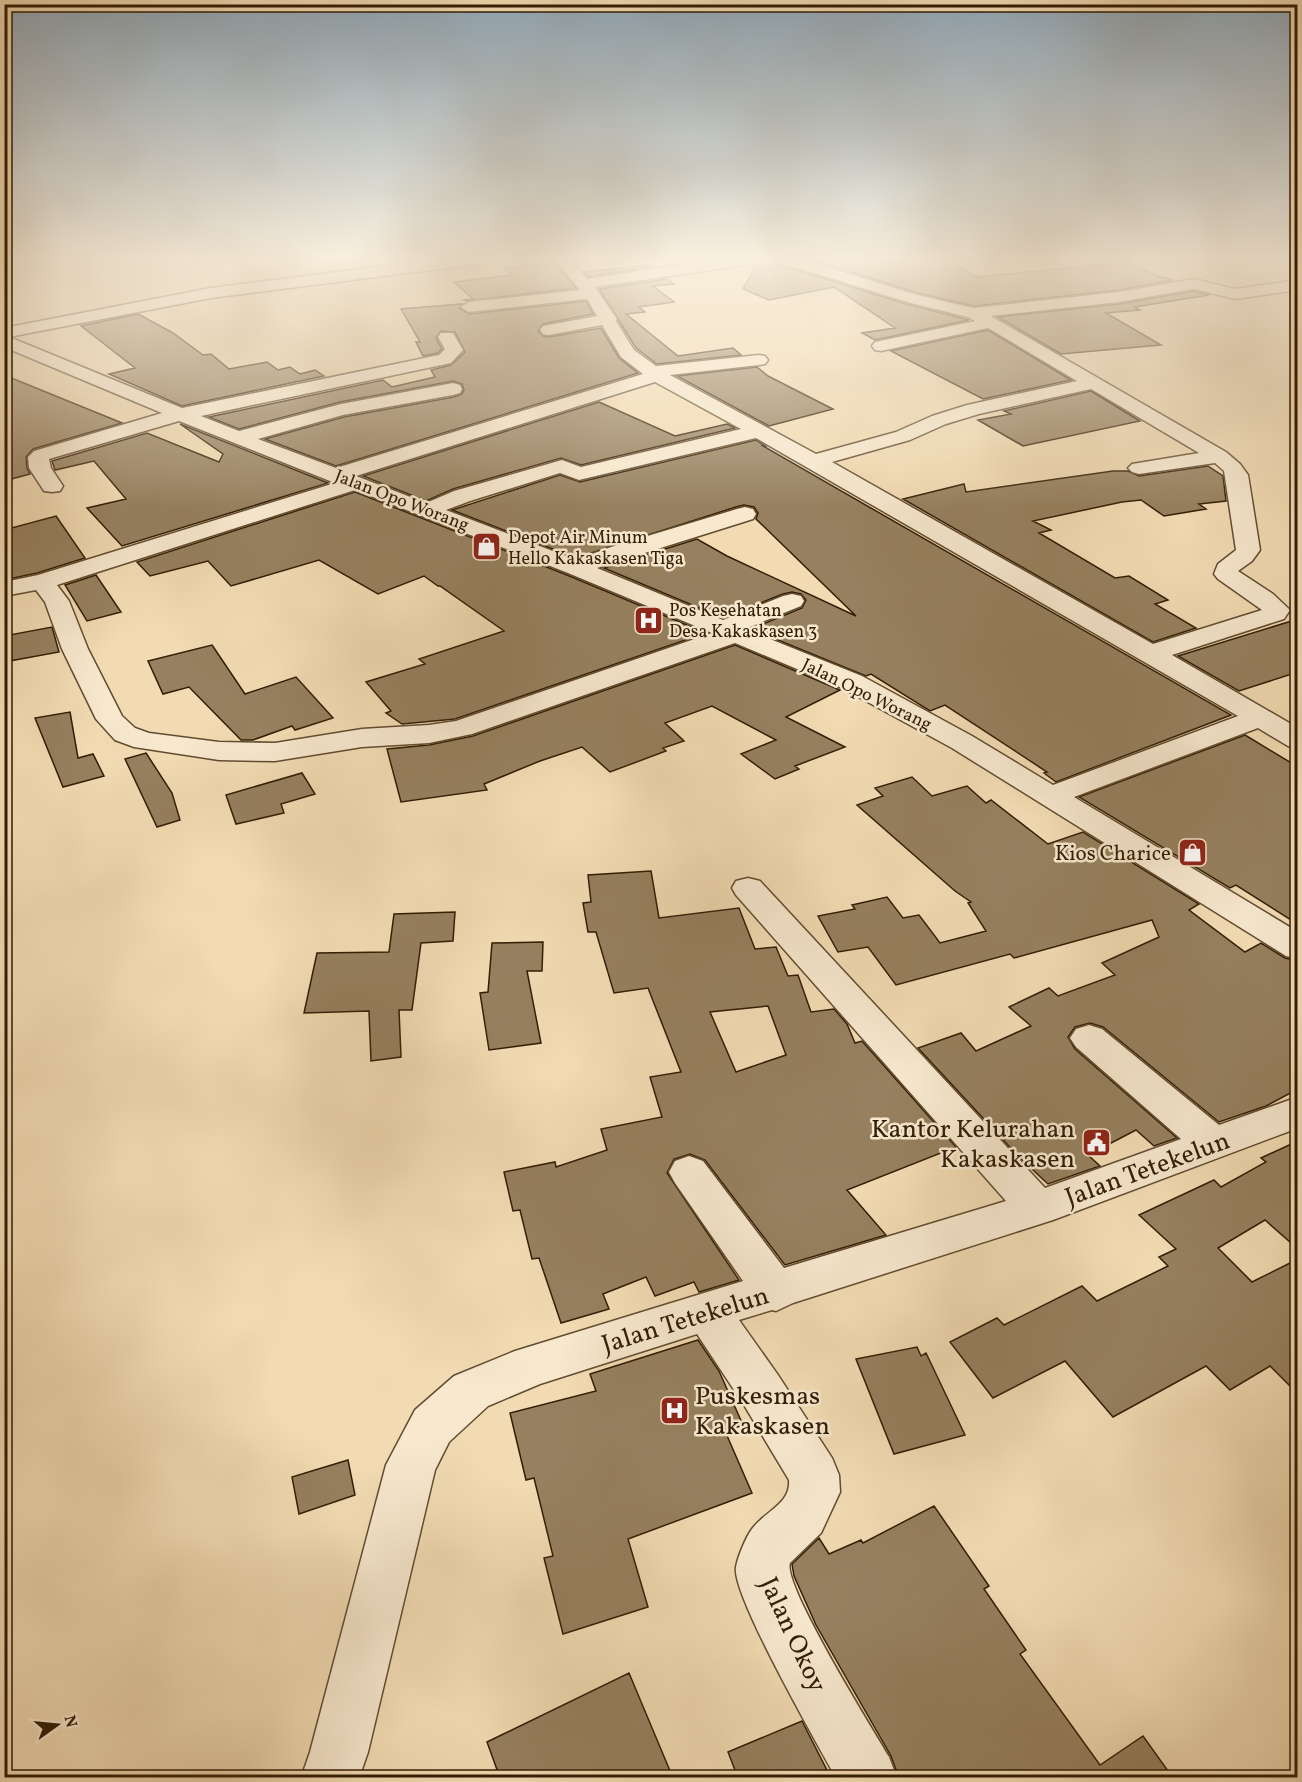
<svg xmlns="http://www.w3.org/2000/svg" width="1302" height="1782" font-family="Vollkorn,serif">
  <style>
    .building { fill: #96805f; stroke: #321d05; stroke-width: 1.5; fill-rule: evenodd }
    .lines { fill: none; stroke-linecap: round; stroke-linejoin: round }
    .minor-casing { stroke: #624c30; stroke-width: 3 }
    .minor { fill: #f7e8ce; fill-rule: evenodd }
    .labels { text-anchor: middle; stroke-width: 5; stroke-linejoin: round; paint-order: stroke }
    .far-street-label { font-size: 18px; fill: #321d05; stroke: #f7e8ce }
    .far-poi-label { font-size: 18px; fill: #321d05; stroke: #f7e8ce; text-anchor: start }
    .poi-label { font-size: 21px; fill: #321d05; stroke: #f7e8ce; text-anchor: end }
    .near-poi-label { font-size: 26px; fill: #321d05; stroke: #f7e8ce; text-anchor: end }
    .near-street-label { font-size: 26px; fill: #321d05; stroke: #f7e8ce }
  </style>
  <rect width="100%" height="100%" fill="#f2dbb3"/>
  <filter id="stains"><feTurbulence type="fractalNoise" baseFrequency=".00333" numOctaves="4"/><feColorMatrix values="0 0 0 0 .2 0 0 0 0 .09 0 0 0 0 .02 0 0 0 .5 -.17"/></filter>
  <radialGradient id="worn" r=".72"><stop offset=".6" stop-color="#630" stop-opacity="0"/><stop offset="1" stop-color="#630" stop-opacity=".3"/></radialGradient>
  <path class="building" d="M767,258h5l3,5 131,41 63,16 -94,20 -13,-7 33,-5 -61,-41 -65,13 -26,-11 13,-23z
    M807,258h140l29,19 153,-15 29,14 15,4 -54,10 -145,16 -56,-13z
    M555,263l21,25 -110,13 -2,-1 9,-1 -19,-17 57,-7 -7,-7z
    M646,265l4,2 -62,10 -4,-5z
    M667,279l7,5 -21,2 21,16 -35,5 6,5 -19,2 52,42 55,-8 8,7 -84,9 -21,-16 -37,-59z
    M1194,291l15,4 -74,12 5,3 -34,3 55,32 -100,9 -63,-37 121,-13z
    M586,301l7,13 -50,10 -5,7 5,5 6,1 52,-9 18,30 19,15 -302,93 -71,-27 79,-22 110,-20 8,-3 2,-4 -2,-6 -9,-3 -113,21 -101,27 -30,-12 174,-37 9,7 43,-10 -4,-7 20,-5 14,-13 -10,-20 -14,-1 -5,7 6,11 -4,4 -15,3 -7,-14h4l-19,-33 61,-5 -3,4 10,6z
    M138,314l35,19 30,22 8,-1 18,15 38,-7 11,8 12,-3 10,7 15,-4 9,6 -142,30 -73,-32 26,-6 -54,-42z
    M988,330l83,50 -88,19 -92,-48z
    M757,367l11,9 65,33 -64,17 -92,-50z
    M4,375l118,48 -89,26 -7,8 1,11 3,6 -26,7z
    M1091,391l49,30 -117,25 -45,-26 33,-6 -7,-3z
    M599,402l76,34 52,-12 8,4 -154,37 -20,-7 -108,31 -27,12 -63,-25z
    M180,424l148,59 -206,63 -35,-38 39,-9 -32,-38 -39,9 -3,-9 95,-28 72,29 4,-8z
    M756,440l9,6h-2l468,269 -175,67 -12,-9 3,-1 -102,-67 -15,6 -59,-37 -5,2 -115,-47 51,-21 4,-8 -5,-6 -9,-2 -9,2 -60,24 -119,-50 93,-29 30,17 129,60 -100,-97 2,-6 -4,-6 -10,-2 -8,2 -160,51 -124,-48 108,-35 20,7z
    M1208,466l15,10 3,25 -27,3 7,5 -42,7 -23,-16 -19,2 -89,19 18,9 -12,3 76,45 14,-2 39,24 -13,4 41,24 -43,14 -250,-143 61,-15 2,8 147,-21h15l11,5z
    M355,492l212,83 139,58 -251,86 -53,5 -16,-11 5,-2 -25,-29 59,-18 -6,-5 85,-28 -64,-45h-2l-14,-10 -46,18 -59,-34 -88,26 -23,-25 -58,15 -13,-14z
    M56,516l29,42 -48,15 -33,7v-50z
    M96,575l25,37 -34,9 -22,-36z
    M1298,619v53l-59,19 -61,-35z
    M52,627l7,25 -55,10v-26z
    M212,645l33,49 51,-17 37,41 -38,12 -3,-4 -39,14h-12l-52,-53 -26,7 -15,-33z
    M735,645l105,45 -54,27 59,30 -50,19 4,3 -24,10 -34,-25 35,-14 -64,-34 -47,17 19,18 -21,7 3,3 -56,21 -28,-25 -42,14 -56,23 3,6 -86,12 -14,-53 42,-4 44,-9z
    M70,712l8,46 15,-4 11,22 -41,11 -28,-69z
    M1245,735l53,32v162l-7,-4 5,-2 -60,-38 -6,3 -151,-91z
    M146,753l26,40 8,27 -23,7 -32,-68z
    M302,773l13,21 -34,10 3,9 -48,11 -10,-29z
    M912,777l20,19 35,-10 19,17 5,-3 57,44 35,-12 116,72 -10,6 56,42 16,-9 24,15 13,3v128l-32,17 -47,16 -116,-95 -13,-4 -15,4 -7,10 7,12 102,89 -23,8 -18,-16 -48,25 12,11 -52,18 -29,-27 -101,-109 43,-15 15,18 55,-25 -22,-19 40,-19 9,8 57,-21 -13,-12 57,-26 -7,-17 -138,38 -4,-4 -114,31 -28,-38 -30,5 -20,-36 37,-7 -3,-4 35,-8 16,21 16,-3 21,28 46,-12 -18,-28 3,-1 -16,-11 -98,-86 26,-9 -8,-8z
    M651,871l8,47 80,-10 16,41 21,-2 12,29 10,-1 13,37 23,-3 13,15 8,19 7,-2 94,106 -109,43 39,45 -101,30 -80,-105 -15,-6 -16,5 -7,14 72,107 -40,12 -5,-10 -39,14 -9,-19 -43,17 6,15 -48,14 -22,-65 -7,1 -12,-49 -7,1 -9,-39 51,-10 1,5 51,-17 -6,-21 61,-12 -12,-40 31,-5 -33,-84 -34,5 -18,-61h-8l-5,-29 8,-1 -3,-27zM768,1006l18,49 -50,17 -26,-60z
    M455,912l-2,29 -32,2 -9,67h-13l2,47 -30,4 -2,-50 -65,2 13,-60 72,-1 5,-38z
    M543,942l-1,29h-15l14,72 -52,7 -9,-57 8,-1 4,-49z
    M1298,1141v108l-33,-29 -47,28 34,34 46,-23v135l-28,-28 -40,24 -24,-24 -93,51 -48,-56 -72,37 -43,-56 47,-24 7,7 78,-39 15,15 71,-35 -9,-9 17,-8 -37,-34 75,-35 7,7 45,-25 -5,-4z
    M698,1340l21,31 24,54 -18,6 27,62 -124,46 20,68 -85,27 -19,-76 9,-2 -19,-78 -8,2 -16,-67 86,-22 -6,-17z
    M917,1347l4,9 5,-3 39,82 -71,19 -38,-95z
    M348,1460l7,35 -56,19 -7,-37z
    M934,1506l55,80 -5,3 42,61 -6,4 80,111 43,-29 30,42h-274l-8,-22 -75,-131 -22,-49 -2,-12 27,-26 10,16 32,-14 2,3z
    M629,1673l44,105h-173l-13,-36z
    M802,1721l29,57h-93l-10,-26z"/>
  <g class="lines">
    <defs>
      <path id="minor" d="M448,258h46l-7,5 -276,35 -202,39 173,71 257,-53 6,-6 -7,-12 3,-4h12l10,17 -12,13 -250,53 38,15 102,-27 112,-21 7,2 2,4 -2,4 -7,2 -110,20 -85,24 78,29 307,-94 -22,-17 -19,-32 -53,10 -6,-1 -3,-4 3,-4 54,-10 -10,-17 -118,13 -8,-5 8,-5 111,-12 -26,-32h15l18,21 138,-21h40l-7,5 -163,24 22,32 -1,2 18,29 22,16 103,-11 6,1 3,4 -3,4 -6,1 -89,10 146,79 80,-22 36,-16 35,-11 110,-24 -89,-53 -107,23 -6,-1 -3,-4 3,-4 100,-21 -7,-4 -61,-15 -131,-41 -2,-3h24l119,37 57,13 145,-16 75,-13 41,10 63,-9v10l-63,9 -41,-10 -75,13 -128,14 235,136 14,12 8,11 12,75 -8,11 -14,10 35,23 17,16 -6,9 -112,36 126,73v20l-10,-2 -30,-18 -184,69 224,135v27l-12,-3 -334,-208 -110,-60 -107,-45 -263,91 -43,9 -67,4 -87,14 -56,-1 -85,-13 -19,-7 -19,-21 -34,-70 -17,-47 -9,-12 -32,6v-14l34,-7 297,-92 -156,-62 -130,38 2,9 12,18 -3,5 -8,1 -8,-1 -15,-23 -1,-11 6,-6 128,-38 -158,-66v-19l207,-40zM655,382l86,47 -160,38 -19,-7 -108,31 -28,12 -70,-27zM1091,389l108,64 -67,11 -4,4 4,4 7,2 76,-11 9,8 12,79 -18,14 -4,10 4,5 44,31 -109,34 -321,-182 78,-22 36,-16 33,-10zM756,438l482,278 -185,69 -81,-49 -110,-60 -117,-47 56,-23 3,-5 -3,-5 -9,-2 -9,2 -60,24 -126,-52 156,-49 3,-5 -3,-5 -8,-2 -8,2 -126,38 -35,13 -130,-50 24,-9 90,-28 19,7zM355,490l213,83 144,60 -256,88 -27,4 -67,4 -87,14 -56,-1 -70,-9 -14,-5 -13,-12 -34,-67 -19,-48 -12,-16z
        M748,878l12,3 285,307 136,-49 -105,-92 -6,-9 6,-9 13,-4 13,4 117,96 79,-28v31l-245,92 -260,83 -17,8 -4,-1 -33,10 39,55 54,83 7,17 1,17 -19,41 -31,30c-8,21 83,167 99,194l8,21h-61c-18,-33 -105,-184 -100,-211 2,-11 10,-30 16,-38 13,-18 39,-25 37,-49l-45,-75 -47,-71 -157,50 -52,22 -39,36 -14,28 -67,282 -9,26h-58l9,-26 76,-287 29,-55 39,-34 61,-25 228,-70 -68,-98 -6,-11 6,-11 14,-5 14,5 81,107 222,-67 -270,-306 -4,-7 4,-7z"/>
    </defs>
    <use href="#minor" class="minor-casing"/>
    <use href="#minor" class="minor"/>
  </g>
  <linearGradient id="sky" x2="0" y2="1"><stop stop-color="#92aabb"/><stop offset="0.51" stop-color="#f9efdd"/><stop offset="1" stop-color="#f9efdd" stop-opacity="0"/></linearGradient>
  <rect width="1302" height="508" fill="url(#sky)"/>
  <defs>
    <symbol id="shop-square" viewBox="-11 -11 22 22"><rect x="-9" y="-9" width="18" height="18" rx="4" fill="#8f2418" stroke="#f7e8ce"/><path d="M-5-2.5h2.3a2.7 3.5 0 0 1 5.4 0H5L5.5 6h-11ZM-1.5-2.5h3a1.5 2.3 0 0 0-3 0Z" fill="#fff"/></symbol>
    <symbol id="hospital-square" viewBox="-11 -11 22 22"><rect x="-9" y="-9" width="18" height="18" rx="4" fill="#8f2418" stroke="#f7e8ce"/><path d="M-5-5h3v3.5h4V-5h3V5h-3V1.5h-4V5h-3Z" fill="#fff"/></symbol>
    <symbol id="civic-square" viewBox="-11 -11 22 22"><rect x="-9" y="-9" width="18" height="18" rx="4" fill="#8f2418" stroke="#f7e8ce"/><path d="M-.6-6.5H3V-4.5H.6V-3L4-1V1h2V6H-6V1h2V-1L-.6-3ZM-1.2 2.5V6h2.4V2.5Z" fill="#fff"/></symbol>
  </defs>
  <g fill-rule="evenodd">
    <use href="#shop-square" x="470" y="530" width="33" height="33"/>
    <use href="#hospital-square" x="632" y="604" width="33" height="33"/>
    <use href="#shop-square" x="1176" y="836" width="33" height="33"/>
    <use href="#civic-square" x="1080" y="1126" width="33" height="33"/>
    <use href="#hospital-square" x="658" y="1394" width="33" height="33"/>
  </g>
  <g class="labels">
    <g class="far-street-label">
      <text transform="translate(402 500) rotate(21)" y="6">Jalan Opo Worang</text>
      <text transform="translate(867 694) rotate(26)" y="6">Jalan Opo Worang</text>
    </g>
    <g class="far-poi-label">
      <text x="508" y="543">Depot Air Minum<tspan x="508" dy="21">Hello Kakaskasen Tiga</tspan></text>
      <text x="669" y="616">Pos Kesehatan<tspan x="669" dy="21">Desa Kakaskasen 3</tspan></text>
    </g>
    <g class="poi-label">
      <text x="1171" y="860">Kios Charice</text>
    </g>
    <g class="near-poi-label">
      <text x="1075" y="1137">Kantor Kelurahan<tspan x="1075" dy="30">Kakaskasen</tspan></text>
      <text x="695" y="1404" text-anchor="start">Puskesmas<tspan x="695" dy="30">Kakaskasen</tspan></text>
    </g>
    <g class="near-street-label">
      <text transform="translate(1147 1168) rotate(-20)" y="9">Jalan Tetekelun</text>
      <text transform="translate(685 1319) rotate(-17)" y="9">Jalan Tetekelun</text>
      <text transform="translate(794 1634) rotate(65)" y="9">Jalan Okoy</text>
    </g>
  </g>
  <rect width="1302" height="1782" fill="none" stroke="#f2dbb3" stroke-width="24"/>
  <rect x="6" y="6" width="1290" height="1770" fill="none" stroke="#321d05" stroke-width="3"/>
  <rect x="12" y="12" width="1278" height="1758" fill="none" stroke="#321d05" stroke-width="1.5"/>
  <g transform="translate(57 1725) rotate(75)" stroke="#f7e8ce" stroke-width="4.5" paint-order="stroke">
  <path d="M0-4.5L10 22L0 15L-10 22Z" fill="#321d05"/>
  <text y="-9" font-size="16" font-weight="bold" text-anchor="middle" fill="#321d05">N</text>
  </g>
  <rect width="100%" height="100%" filter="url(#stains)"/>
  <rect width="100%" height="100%" fill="url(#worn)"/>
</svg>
